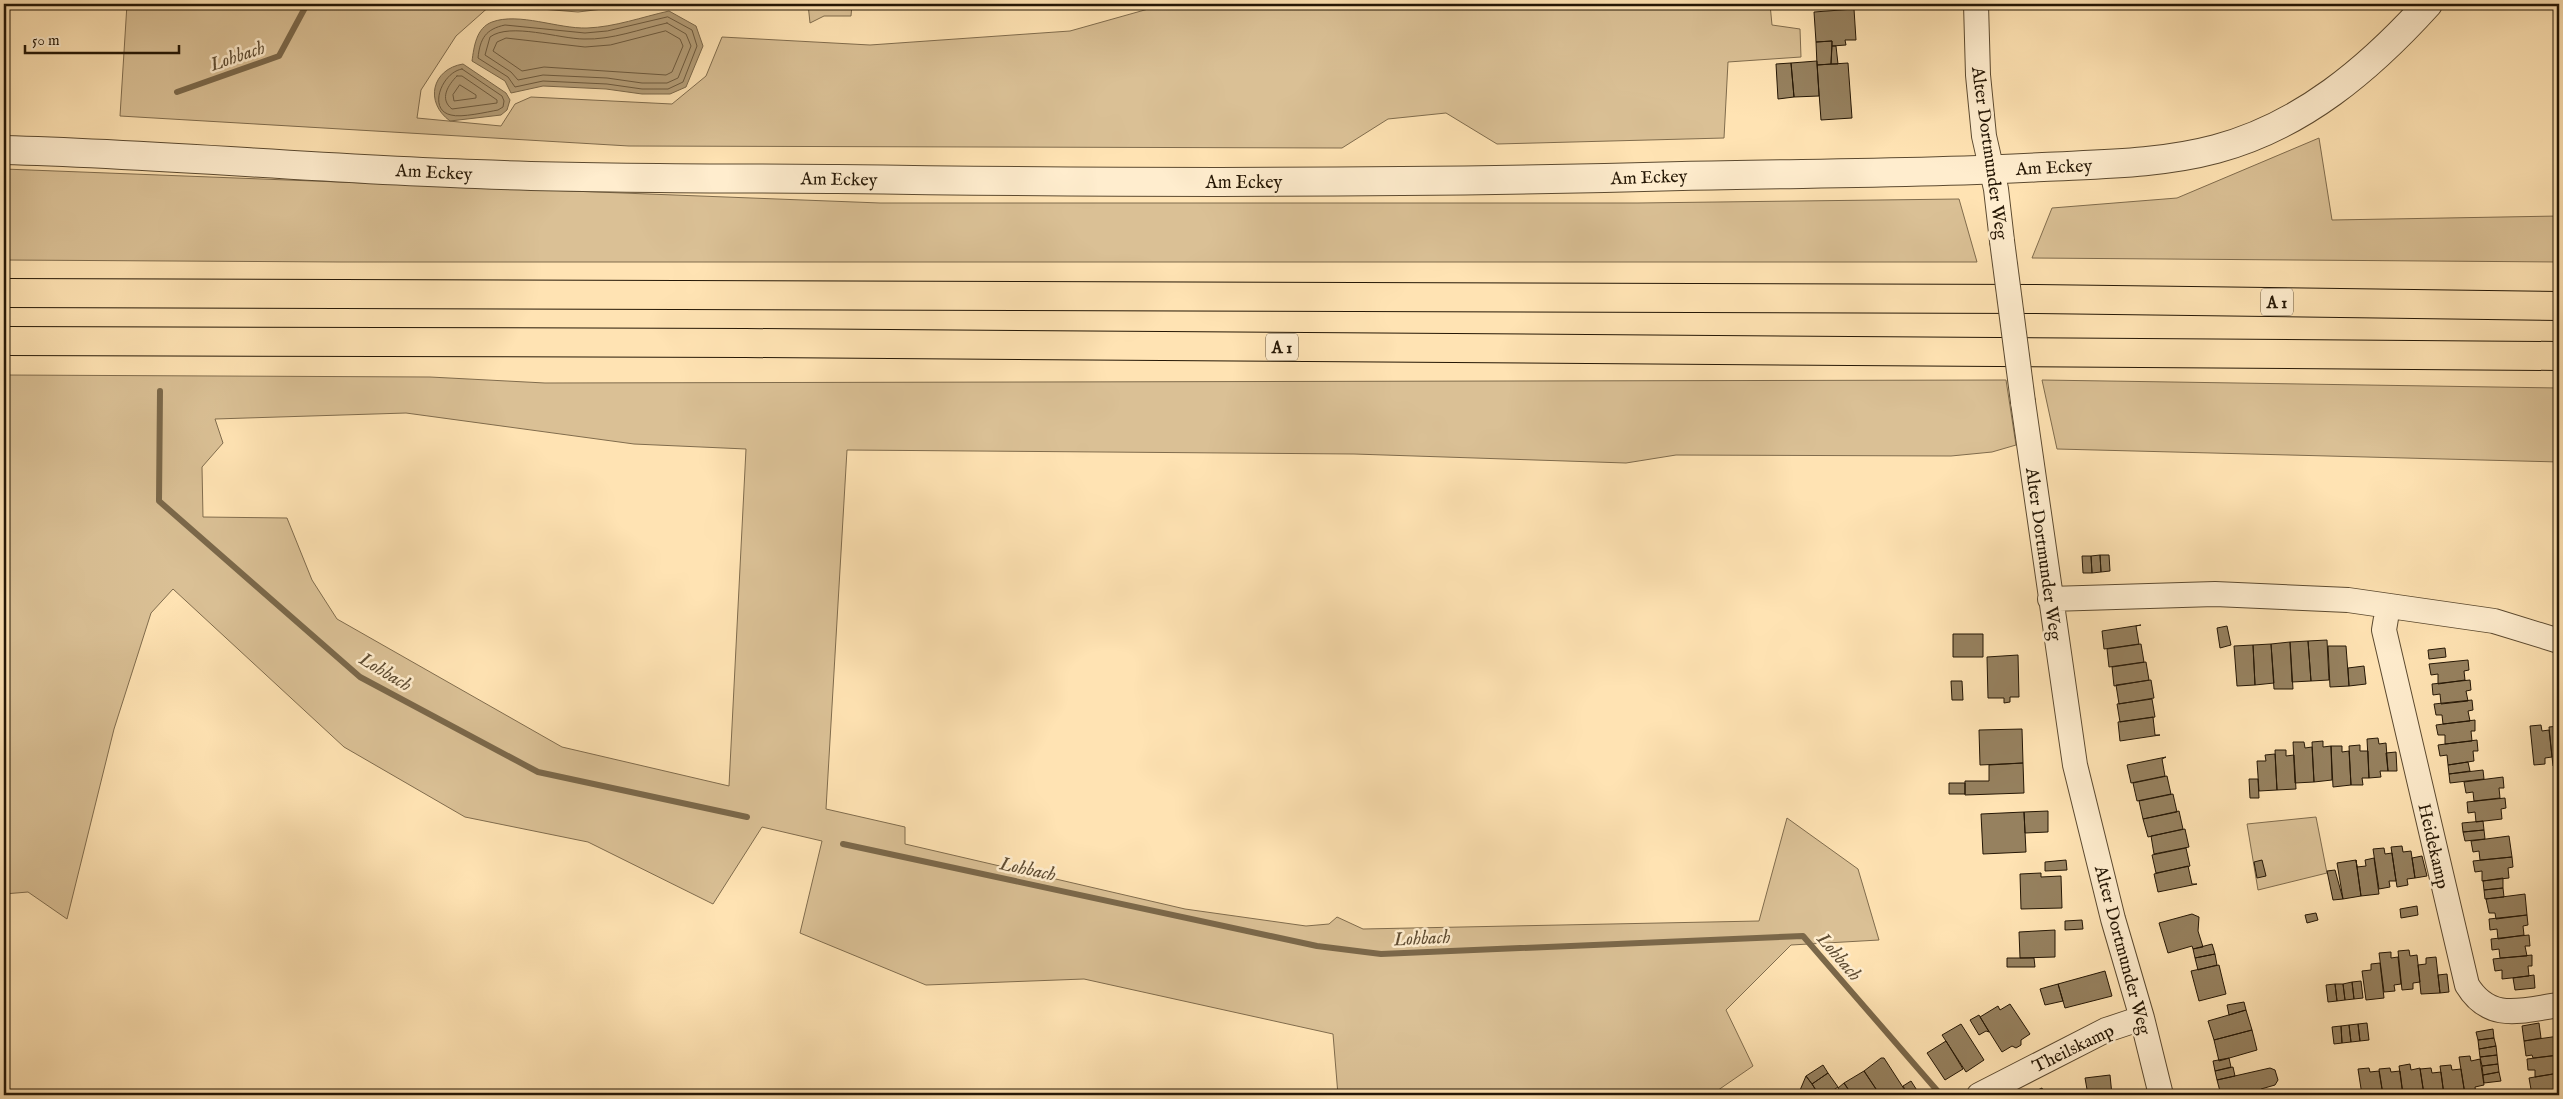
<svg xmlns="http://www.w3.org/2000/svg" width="2563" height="1099" font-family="'IM FELL English',serif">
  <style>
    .green { fill: #dac095; stroke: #806c4d; fill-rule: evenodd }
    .water { fill: #b59e78; stroke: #7b684a }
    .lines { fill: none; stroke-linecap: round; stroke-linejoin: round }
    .shore { stroke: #6d5a3e; stroke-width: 1 }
    .stream { stroke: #7b684a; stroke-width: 6 }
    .building { fill: #96815f; stroke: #251705 }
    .minor-casing { stroke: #5c4a30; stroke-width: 26 }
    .tertiary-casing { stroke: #5c4a30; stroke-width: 30 }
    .motorway-casing { stroke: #251705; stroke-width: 30 }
    .minor { stroke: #ffedce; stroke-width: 24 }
    .tertiary { stroke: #ffedce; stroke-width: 28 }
    .motorway { stroke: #ffe3b3; stroke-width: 28 }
    .minor-bridge-casing { stroke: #5c4a30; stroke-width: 26; stroke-linecap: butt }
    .minor-bridge { stroke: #ffedce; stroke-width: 24 }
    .labels { text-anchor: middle; stroke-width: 5; stroke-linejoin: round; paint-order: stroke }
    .shield { fill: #ffedce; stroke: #665741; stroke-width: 1 }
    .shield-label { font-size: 16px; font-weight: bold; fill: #251705 }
    .street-label { font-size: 18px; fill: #251705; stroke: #ffedce }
    .water-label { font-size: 19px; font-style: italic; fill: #5f4d33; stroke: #ffedce }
  </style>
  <rect width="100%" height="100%" fill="#ffe3b3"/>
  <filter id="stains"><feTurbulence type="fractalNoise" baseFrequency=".004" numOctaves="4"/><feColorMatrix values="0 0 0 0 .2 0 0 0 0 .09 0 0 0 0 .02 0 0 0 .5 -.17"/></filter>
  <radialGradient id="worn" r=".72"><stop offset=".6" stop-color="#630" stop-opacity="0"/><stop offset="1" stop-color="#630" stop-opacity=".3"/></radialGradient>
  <path class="green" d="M127,4h517l-66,8 -87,-7 -35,31 -35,54 -4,28 84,8 14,-22 16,-7 141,7 34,-28 16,-39 148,8 200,-14 96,-27h604l2,21 28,4 1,28 -73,5 -4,76 -227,6 -51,-31 -58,6 -46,29 -713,-2 -509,-30z
    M808,4h44l-1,12h-27l-14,7z
    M2319,138l13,82 227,-4v46l-527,-4 20,-50 125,-10z
    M4,169l876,34h758l321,-4 18,63h-1637l-336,-2z
    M4,375l426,2 115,6 1461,-3 10,65 -24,7 -41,4 -275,-1 -50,8 -272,-9 -507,-4 -21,359 79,18v17l280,65 121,17 23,-2 8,-7 26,12 396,-8 28,-103 71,51 21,71 -88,5 -65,65 27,56 -42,29h-373l-5,-61 -249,-55 -158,6 -126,-52 22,-92 -60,-14 -49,77 -125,-62 -123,-25 -121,-70 -171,-158 -22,24 -37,116 -47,190 -39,-27 -24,2zM406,413l228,31 112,5 -17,337 -167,-39 -225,-128 -25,-39 -25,-62 -84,-1 -1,-50 21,-24 -8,-24z
    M2042,380l517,8v74l-502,-13z
    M2316,817l11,56 -69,17 -11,-66z"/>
  <path class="water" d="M669,11l27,15 7,20 -17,41 -16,7h-28l-36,-5 -63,-3 -32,7 -6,-12 -33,-20c2,-14 4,-33 20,-39 27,-10 66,7 95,6 28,-1 55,-11 82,-17z
    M463,64l43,29 4,7 -3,10 -6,5 -51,6c-26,-19 -18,-52 13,-57z"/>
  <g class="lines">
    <path class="shore" d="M668,17l24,13 5,16 -14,36 -15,7h-26l-35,-5 -64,-3 -28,6 -7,-10 -30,-19c2,-20 8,-29 27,-33l80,8 22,-2z
      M667,23l19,11 5,12 -13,32 -11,5h-25l-35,-5 -64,-3 -25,5 -7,-8 -26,-17 5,-18c20,-15 70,2 94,2 28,1 56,-10 83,-16z
      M666,31l14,8 3,7 -11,26 -6,3 -122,-8 -22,4 -29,-20 4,-9 9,-4 79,9 25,-2z
      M462,69l40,27 2,5 -1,6 -5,3c-11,2 -37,8 -47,5 -24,-5 -9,-43 11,-46z
      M457,76h5l35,24v3l-45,6c-13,-10 -4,-24 5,-33z
      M460,85l16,10v3l-22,3 -1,-6z"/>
    <path class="stream" d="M177,92l102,-36 28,-52
      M160,391l-1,110 201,176 178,95 209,45
      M843,844l474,102 64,8 422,-18 138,159"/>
  </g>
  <path class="building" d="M1854,9l2,31h-11l1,5 -14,1v-5l-16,1 -2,-30z
    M1832,41l-1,23 -14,1 -1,-23z
    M1832,46h4l2,18h-7z
    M1817,61l2,35 -25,1 -3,-34z
    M1791,63l3,34 -16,2 -2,-35z
    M1848,63l4,55 -31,2 -4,-55z
    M2100,555h9l1,16 -9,1z
    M2100,555l1,17 -9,1 -1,-17z
    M2082,556h9l1,17h-9z
    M2141,625l-5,1 3,18 -35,5 -2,-18z
    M2227,626l4,19 -11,3 -3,-20z
    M1953,634h30v23h-30z
    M2327,640l2,40 -18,1 -3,-40z
    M2308,641l3,40 -19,1 -2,-40z
    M2290,642l3,47h-19l-3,-45z
    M2141,644l3,18 -35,5 -2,-18z
    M2271,644l3,39 -19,2 -2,-40z
    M2253,645l2,40 -18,1 -3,-40z
    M2328,646h18l3,40 -19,1z
    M2445,648l1,9 -17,2 -1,-9z
    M2018,655l1,42h-9v5l-6,1v-5h-16l-1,-41z
    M2468,660l1,10 -5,1 1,9 -27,4v-10l-7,1 -2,-11z
    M2146,662l3,18 -35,6 -2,-19z
    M2364,666l2,18 -17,2 -1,-18z
    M2151,680l3,18 -35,6 -3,-19z
    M2470,680l1,10 -5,1 2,10 -27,3 -1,-10 -7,1 -1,-11z
    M1951,681h11l1,19h-11z
    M2152,699l3,18 -35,5 -3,-18z
    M2472,700l1,10 -5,1 2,10 -27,3 -1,-9h-6l-2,-11z
    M2153,717l2,18h5l-40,6 -2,-19z
    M2475,720v11h-4l1,10 -27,3v-9h-7l-2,-10z
    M2541,725l1,6 7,-1 3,27 -7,1v6l-11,1 -4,-39z
    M2559,726v40h-6l-4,-39z
    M2022,729l1,34 -43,2 -1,-35z
    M2378,738l1,6 7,-1 2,28h-8l1,6 -12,1 -2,-39z
    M2477,740l1,11h-5l1,10 -26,4 -1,-10 -7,1 -2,-11z
    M2323,741v6l8,-1 1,34 -18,2 -2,-40z
    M2293,742h11l1,6 7,-1 2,35 -19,1z
    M2360,745v6h8l1,27h-7l1,7h-12l-2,-39z
    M2331,746h11v6l7,-1 2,34 -18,2z
    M2275,750h11v6l8,-1 2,34 -19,1z
    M2396,752l1,19h-9l-2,-18z
    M2275,754l2,36 -18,1 -2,-30h9l-1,-6z
    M2166,757l-4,2 3,17 -34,7 -4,-18z
    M2468,762l2,9 -21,3 -1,-9z
    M2023,763l1,30 -59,2v-14h24v-16z
    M2483,770l1,9 -34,4 -1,-9z
    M2167,776l4,18 -34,7 -4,-18z
    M2503,777l1,11h-5l1,10 -26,3 -1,-9 -7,1 -2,-11z
    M2249,779h9l1,19h-9z
    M1949,783h16v11h-16z
    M2173,794l4,18 -34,7 -4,-18z
    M2505,798l1,10 -5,1 1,10 -26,3 -1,-10 -7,1 -1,-11z
    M2048,811v21l-23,1 -1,-21z
    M2179,811l4,18 -35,8 -5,-18z
    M2024,812l2,40 -43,2 -2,-40z
    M2483,821l1,9 -21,2 -1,-9z
    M2185,829l4,18 -35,7 -3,-18z
    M2484,830l1,9 -20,2 -2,-9z
    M2509,836l3,21 -32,3 -1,-9 -6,1 -2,-11z
    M2402,846l1,6 8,-1 4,27 -8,1 1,6 -11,2 -6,-40z
    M2186,848l4,18 -34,7 -4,-18z
    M2384,848l1,6 7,-1 4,28h-7l1,6 -11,2 -6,-40z
    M2422,856l5,20 -12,2 -3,-20z
    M2512,857l1,10 -5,1 1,10 -27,3v-10l-7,1 -2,-11z
    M2374,858l5,36 -18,2 -5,-36 1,7 9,-1 -1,-6z
    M2066,860l1,10 -22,1v-9z
    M2262,860l4,16 -9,2 -3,-16z
    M2356,860l5,36 -18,3 -6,-36z
    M2188,866l4,18h5l-39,8 -4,-18z
    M2335,870l8,29 -10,1 -6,-29z
    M2041,873v4l20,-1 1,32 -41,1 -1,-35z
    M2503,878v10l-19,2 -1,-9z
    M2503,888l1,9 -19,2 -1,-9z
    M2525,894l2,21 -31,4 -1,-6h-6l-3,-14z
    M2417,906l1,9 -17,3 -1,-9z
    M2316,913l2,7 -11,3 -2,-8z
    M2192,914l7,3 -1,14 5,16 -10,2 -1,-3 -24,7 -9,-30z
    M2527,915l1,10 -5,1 1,9 -26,4 -1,-10 -7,1 -1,-11z
    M2082,920l1,9 -18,1v-9z
    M2055,930v27l-35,1 -1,-26z
    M2529,935l1,11h-5l2,10 -27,2 -1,-9 -7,1 -1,-11z
    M2212,944l3,10 -20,4 -2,-9z
    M2409,950l1,6 7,-1 3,27 -7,1v6l-11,1 -4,-39z
    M2391,952v6l7,-1 3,27 -7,1 1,6 -11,1 -5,-39z
    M2215,954l2,11 -19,5 -3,-12z
    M2532,955v11h-4l1,10 -27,3v-9l-7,1 -2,-12z
    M2436,957l4,36 -19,1 -3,-29 8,-1v-6z
    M2007,958h27l1,9h-28z
    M2380,963l4,35 -18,2 -4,-29 9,-1v-6z
    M2219,965l7,29 -27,7 -8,-30z
    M2105,971l7,25 -47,12 -7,-24z
    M2447,974l2,18 -9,1 -2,-18z
    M2534,975l1,13 -20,2 -2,-12z
    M2361,981l2,17 -9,1 -2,-17z
    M2352,982l2,17 -9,1 -2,-16z
    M2058,984l5,17 -18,4 -5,-16z
    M2335,984h8l2,16 -8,1z
    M2335,984l2,17 -9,1 -2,-17z
    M2244,1002l2,8 -17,5 -2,-10z
    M2010,1004l20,30 -9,6v5l-5,3 -4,-2 -10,6 -22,-35 18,-11 2,4z
    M2246,1010l6,20 -38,10 -6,-19z
    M1979,1015l10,17 -3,-1 -7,4 -9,-15z
    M2367,1023l2,17 -9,1 -2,-17z
    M2539,1023l2,15 -17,3 -2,-15z
    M1961,1024l23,36 -18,12 -24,-37z
    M2358,1024l2,17 -9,1 -2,-17z
    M2349,1025l2,17 -9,1 -1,-17z
    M2341,1026l1,17 -8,1 -2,-17z
    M2493,1029l1,9 -16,2 -2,-8z
    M2252,1030l5,20 -38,11 -5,-21z
    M2559,1036v19l-26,3 -1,-3 -6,1 -2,-15z
    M2494,1038l2,8 -17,3 -1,-9z
    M1946,1041l17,28 -18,11 -18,-27z
    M2496,1046l1,9 -17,2 -1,-8z
    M2497,1055l1,9 -16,2 -2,-9z
    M2559,1055v18l-24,4v-7h-7l-1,-11z
    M2470,1056l1,5 9,-2 4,26 -9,2 1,7 -11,1 -6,-38z
    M1881,1058h3l24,37h-28l-16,-24z
    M2229,1058l2,9 -16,4 -2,-10z
    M2410,1064l1,6 9,-2 4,26 -21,1 -4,-29z
    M2498,1064l1,8 -16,3 -1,-9z
    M1823,1065l5,8 -16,11 -6,-8z
    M2451,1065l1,5 9,-1 4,25 -21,1 -4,-29z
    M2233,1067l2,9 -18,4 -2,-9z
    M2270,1068l5,2 3,10 -3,5 -14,4 1,6h-41l-4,-15z
    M2369,1068l1,4 9,-1 4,24h-21l-4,-26z
    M2390,1068l1,4 9,-1 3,24h-20l-4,-26z
    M2431,1068l1,5 9,-1 3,23h-20l-4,-26z
    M1864,1071l16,24h-28l-8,-12z
    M2499,1072l2,9 -17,2 -1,-8z
    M1828,1073l10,14 -12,8h-7l-7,-11z
    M2559,1073v19l-27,3 -3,-17z
    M2110,1075l2,20h-24l-3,-17z
    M1806,1076l6,8 7,11h-21z
    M1911,1081l9,14h-12l-5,-9z
    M1844,1083l8,12h-9l-5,-7z
    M2042,1088l3,7h-18z"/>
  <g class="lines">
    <defs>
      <path id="minor" d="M1976,4l2,71 6,61 12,53 6,52
        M2023,402l52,363 38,154 29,99 19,77
        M2050,599l165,-5 133,6 146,21 65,20
        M2388,606l-4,24 83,355c23,38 55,25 92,20
        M1979,1095l127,-65 36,-12"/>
      <path id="tertiary" d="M4,150c157,4 314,19 472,24 120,5 240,4 361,5 282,4 563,5 845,-3 120,-3 241,-2 361,-9 58,-3 117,-3 173,-18 86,-23 153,-80 212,-145"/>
      <path id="motorway" d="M4,293l2032,6 523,7
        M4,341l741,2 1814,13"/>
    </defs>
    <use href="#minor" class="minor-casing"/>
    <use href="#tertiary" class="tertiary-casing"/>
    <use href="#motorway" class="motorway-casing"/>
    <use href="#minor" class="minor"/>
    <use href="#tertiary" class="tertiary"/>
    <use href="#motorway" class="motorway"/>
    <defs>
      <path id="minor-bridge" d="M2002,241l21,161"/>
    </defs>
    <use href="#minor-bridge" class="minor-bridge-casing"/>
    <use href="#minor-bridge" class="minor-bridge"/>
  </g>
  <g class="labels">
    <g class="shield">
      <rect x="2261" y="288.5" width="32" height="27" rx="4"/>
      <rect x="1266" y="333.5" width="32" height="27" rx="4"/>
    </g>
    <g class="shield-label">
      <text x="2277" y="308">A 1</text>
      <text x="1282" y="353">A 1</text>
    </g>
    <g class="street-label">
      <text transform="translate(1990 153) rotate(82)" y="6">Alter Dortmunder Weg</text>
      <text transform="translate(2054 167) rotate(-3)" y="6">Am Eckey</text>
      <text transform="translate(434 172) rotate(3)" y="6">Am Eckey</text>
      <text transform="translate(1649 177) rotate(-2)" y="6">Am Eckey</text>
      <text transform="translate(839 179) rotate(1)" y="6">Am Eckey</text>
      <text x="1244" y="188">Am Eckey</text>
      <text transform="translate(2044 554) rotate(82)" y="6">Alter Dortmunder Weg</text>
      <text transform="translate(2434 846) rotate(77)" y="6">Heidekamp</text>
      <text transform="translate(2123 950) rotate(75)" y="6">Alter Dortmunder Weg</text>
      <text transform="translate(2073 1048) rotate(-26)" y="6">Theilskamp</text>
    </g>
    <g class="water-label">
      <text transform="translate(237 55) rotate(-19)" y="7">Lohbach</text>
      <text transform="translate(386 671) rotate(31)" y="7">Lohbach</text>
      <text transform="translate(1028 868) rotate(12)" y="7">Lohbach</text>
      <text transform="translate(1422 937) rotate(-3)" y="7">Lohbach</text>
      <text transform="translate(1840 956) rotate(49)" y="7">Lohbach</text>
    </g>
  </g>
  <rect width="2563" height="1099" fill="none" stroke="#ffe3b3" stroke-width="20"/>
  <rect x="5" y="5" width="2553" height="1089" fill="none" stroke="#251705" stroke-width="2.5"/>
  <rect x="10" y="10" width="2543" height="1079" fill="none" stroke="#251705"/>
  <path d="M25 45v8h154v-8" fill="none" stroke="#251705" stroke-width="2.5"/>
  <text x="32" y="45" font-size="15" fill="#251705" stroke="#ffedce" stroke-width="4" paint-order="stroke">50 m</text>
  <rect width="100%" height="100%" filter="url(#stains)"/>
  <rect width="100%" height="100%" fill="url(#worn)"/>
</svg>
